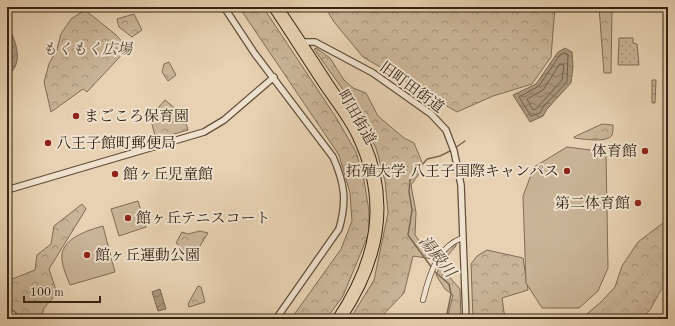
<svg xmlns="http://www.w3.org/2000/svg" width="675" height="326" font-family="'Old Standard TT','Noto Serif JP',serif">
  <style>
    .grass { fill: url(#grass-dots); stroke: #7f6c55 }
    .forest { fill: url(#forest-crowns); stroke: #7f6c55 }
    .garden { fill: #c9b497; stroke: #7f6c55 }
    .water { fill: url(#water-waves); stroke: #7b6852 }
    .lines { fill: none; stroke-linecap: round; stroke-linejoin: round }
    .shore { stroke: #705d48; stroke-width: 1 }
    .stream { stroke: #7b6852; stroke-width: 1.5 }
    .trunk-tunnel { stroke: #c3ae92; stroke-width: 7; stroke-dasharray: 7 3.5; stroke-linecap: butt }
    .minor-casing { stroke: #624f3b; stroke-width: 6 }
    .tertiary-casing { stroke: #624f3b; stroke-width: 8 }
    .primary-casing { stroke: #352413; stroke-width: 9 }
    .minor { stroke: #efe1cd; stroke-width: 4.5 }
    .tertiary { stroke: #efe1cd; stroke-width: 5.5 }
    .primary { stroke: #e7d1b2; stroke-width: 7 }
    .poi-dot { fill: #8f2418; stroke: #efe1cd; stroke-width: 1.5 }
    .labels { text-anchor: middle; stroke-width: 4; stroke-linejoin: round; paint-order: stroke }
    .park-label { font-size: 15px; font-style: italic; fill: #5a4834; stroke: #efe1cd }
    .street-label { font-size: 15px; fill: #352413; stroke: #efe1cd }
    .poi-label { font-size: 15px; fill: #352413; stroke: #efe1cd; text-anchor: start }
    .water-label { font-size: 16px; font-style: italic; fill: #584632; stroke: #efe1cd }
  </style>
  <defs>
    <pattern id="grass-dots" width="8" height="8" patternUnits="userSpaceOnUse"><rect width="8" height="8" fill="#c9b497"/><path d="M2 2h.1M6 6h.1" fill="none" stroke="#a4927a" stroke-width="1.8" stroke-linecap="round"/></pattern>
    <pattern id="forest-crowns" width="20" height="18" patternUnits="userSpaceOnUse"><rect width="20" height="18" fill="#c9b497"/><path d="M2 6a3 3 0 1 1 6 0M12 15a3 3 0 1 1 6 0" fill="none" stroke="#a4927a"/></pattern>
    <pattern id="water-waves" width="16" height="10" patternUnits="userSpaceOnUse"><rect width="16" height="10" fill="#aa967c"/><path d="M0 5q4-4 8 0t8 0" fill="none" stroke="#8b7a64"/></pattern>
  </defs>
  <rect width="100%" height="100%" fill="#e7d1b2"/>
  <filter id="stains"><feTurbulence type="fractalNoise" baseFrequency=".005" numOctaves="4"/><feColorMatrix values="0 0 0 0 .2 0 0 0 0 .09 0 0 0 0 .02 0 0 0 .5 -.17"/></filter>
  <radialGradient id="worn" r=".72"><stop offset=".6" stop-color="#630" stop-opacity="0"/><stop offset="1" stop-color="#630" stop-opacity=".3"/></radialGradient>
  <path class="grass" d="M619,38h14v5l4,1 2,21h-21z
    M652,80h4l-1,23h-3z"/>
  <path class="forest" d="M239,7h24l74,112 19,33 8,28 5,31v22l-26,63 -17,23h-35l50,-70 11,-28 -2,-28 -11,-38z
    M325,7h230l-4,50 -19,27 -39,12 -36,16 -94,-55 -29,-35z
    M599,7h13l-1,66h-7z
    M85,10l30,24 13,14 -41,44 -4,-3 -32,23 -7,-30 5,-18 8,-15 4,-15 10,-15z
    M134,14l8,16 -10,7 -13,-10 -2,-8z
    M316,48l14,10 14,22 9,8 13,5 12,23 26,22 10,5 8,19 -1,9 -10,14 5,27 -1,23 18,24 -20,-3 -9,37 -25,26h-23l-4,-3 22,-36 14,-67 -3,-32 -9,-33 -20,-40 -42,-59z
    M169,62l7,13 -8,6 -6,-9 2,-8z
    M165,100c11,9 20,16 23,30l-32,9 -6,-22z
    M602,124l11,1c0,3 0,8 -1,10 -4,8 -30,4 -38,3v-1z
    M82,204l4,5 -37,60 8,24 -13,15 -3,11h-34v-38l28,-11 2,-15 14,-11 3,-18z
    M668,208v69l-18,33 -8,9h-61l20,-17 14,-15 7,-21 16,-24 25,-19z
    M200,231l8,2 -16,26 -9,-5 -3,-8 -4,-3 6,-11 6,2z
    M456,243v3l-8,9 -2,18 14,16 1,30h-14l6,-24 -8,-6 -9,-14 12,-27z
    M487,250l36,8 5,32 -26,8 3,21h-32l-2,-55 6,-8z
    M198,286l3,1 4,15 -16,5 -1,-3z"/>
  <path class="garden" d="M567,147l39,5 2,116 -10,23 -19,17h-37l-16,-25 -3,-87 11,-29z
    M138,201l8,26 -27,9 -8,-27z
    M103,226l12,46 -45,13c-3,-8 -7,-16 -8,-25 -3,-21 26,-30 41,-34z"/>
  <path class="water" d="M12,34c6,15 10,31 -5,42v-38z
    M565,48l7,4 1,15 -2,16 -24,26 -4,7 -13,6 -17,-27 23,-11 22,-32z
    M160,289l6,20 -8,2 -6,-19z"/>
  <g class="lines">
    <path class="shore" d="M565,53l3,2 -1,27 -23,24 -4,7 -9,3 -12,-19 20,-11 21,-31z
      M560,64l4,1 -2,15 -26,29 -3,1 -6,-11 16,-9z"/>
    <path class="stream" d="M455,148l10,-7
      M432,268l-24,-33 4,-25 -3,-18 1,-12 17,-21 13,-3 12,-6
      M434,271l15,13 2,10 -5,25"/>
    <path class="trunk-tunnel" d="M599,319l28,-27 41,-46
      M630,319l38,-39"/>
    <defs>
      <path id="minor" d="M423,300c6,-24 14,-53 39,-62"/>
      <path id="tertiary" d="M224,7l31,47 78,103c12,27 14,45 6,72l-63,90
        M300,42h15l58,31 58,41 15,16 8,21 7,34 5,134
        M7,190l197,-58 20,-12 50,-43
        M7,310l11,9"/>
      <path id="primary" d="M272,7c18,27 35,54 53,81 11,16 23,31 31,48 32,67 19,124 -20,183
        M279,7c17,25 34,51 50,76 13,19 26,37 36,57 28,63 14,124 -23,179"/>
    </defs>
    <use href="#minor" class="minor-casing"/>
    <use href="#tertiary" class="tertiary-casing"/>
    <use href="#primary" class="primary-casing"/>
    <use href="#minor" class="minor"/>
    <use href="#tertiary" class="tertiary"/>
    <use href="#primary" class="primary"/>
  </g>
  <g class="poi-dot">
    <circle cx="76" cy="116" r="4"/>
    <circle cx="48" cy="143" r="4"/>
    <circle cx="645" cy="151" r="4"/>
    <circle cx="567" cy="171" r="4"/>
    <circle cx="115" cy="174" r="4"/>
    <circle cx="638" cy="203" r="4"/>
    <circle cx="128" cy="218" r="4"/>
    <circle cx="87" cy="255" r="4"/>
  </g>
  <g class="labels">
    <g class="park-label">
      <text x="87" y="54">もくもく広場</text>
    </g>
    <g class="street-label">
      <text transform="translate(412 87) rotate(36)" y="5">旧町田街道</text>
      <text transform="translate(357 117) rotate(60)" y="5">町田街道</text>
    </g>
    <g class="poi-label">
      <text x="84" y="121">まごころ保育園</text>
      <text x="56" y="148">八王子館町郵便局</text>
      <text x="637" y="156" text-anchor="end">体育館</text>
      <text x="559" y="176" text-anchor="end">拓殖大学 八王子国際キャンパス</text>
      <text x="123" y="179">館ヶ丘児童館</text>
      <text x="630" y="208" text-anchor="end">第二体育館</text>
      <text x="136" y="223">館ヶ丘テニスコート</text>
      <text x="95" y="260">館ヶ丘運動公園</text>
    </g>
    <g class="water-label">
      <text transform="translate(438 256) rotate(51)" y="6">湯殿川</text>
    </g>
  </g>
  <rect width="675" height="326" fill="none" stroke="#e7d1b2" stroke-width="24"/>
  <rect x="8" y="8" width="659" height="310" fill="none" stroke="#352413" stroke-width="2"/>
  <rect x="12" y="12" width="651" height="302" fill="none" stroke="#352413"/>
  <path d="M24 296v6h76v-6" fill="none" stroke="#352413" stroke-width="2"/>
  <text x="30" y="296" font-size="12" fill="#352413" stroke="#efe1cd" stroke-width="3" paint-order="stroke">100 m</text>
  <rect width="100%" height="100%" filter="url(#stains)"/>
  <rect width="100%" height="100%" fill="url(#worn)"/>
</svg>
